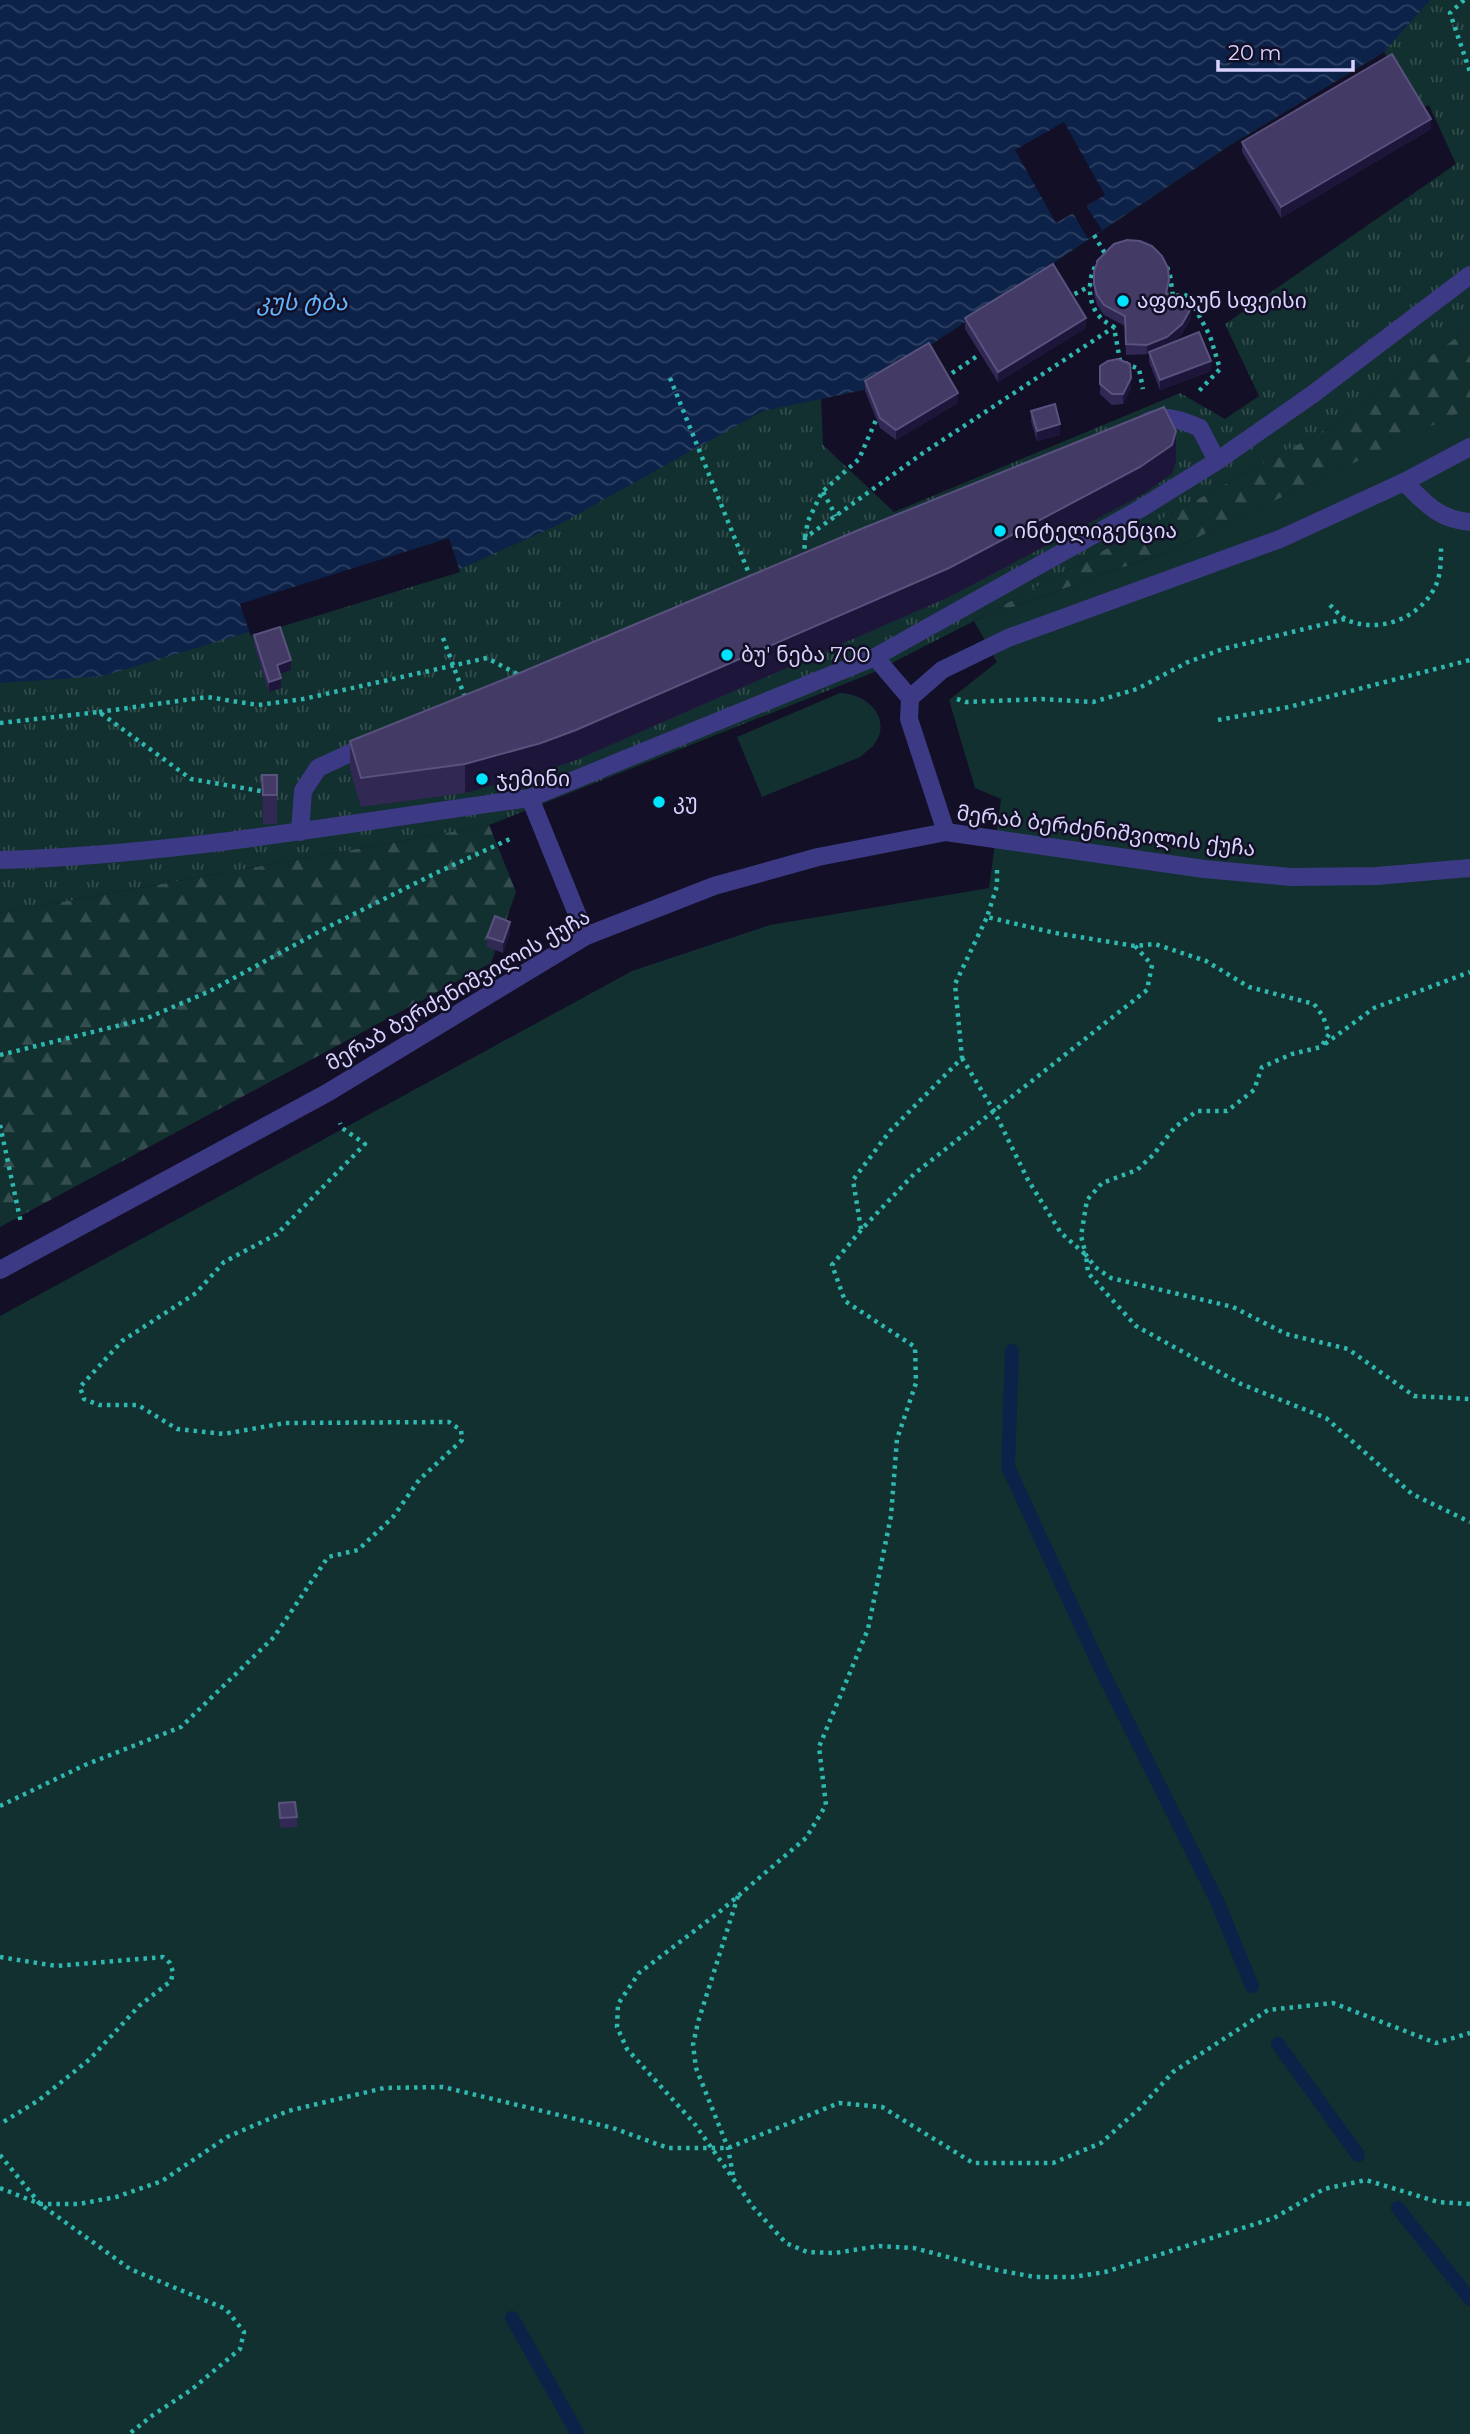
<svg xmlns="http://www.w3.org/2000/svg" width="1470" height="2434" font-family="Montserrat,'Noto Sans Georgian',sans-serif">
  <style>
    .green { fill: #12302f }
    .forest { fill: url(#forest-firs) }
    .park { fill: url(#park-tufts); fill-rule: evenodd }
    .water { fill: url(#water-waves) }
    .pier { fill: #130f26 }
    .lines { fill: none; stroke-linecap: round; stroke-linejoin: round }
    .stream { stroke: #0c2248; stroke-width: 14 }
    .path { stroke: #2fb8b0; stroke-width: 4.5; stroke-dasharray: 3.5 5; stroke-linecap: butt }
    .minor { stroke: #3d3a85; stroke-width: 18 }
    .wall { fill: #312854 }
    .shaded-wall { fill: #1d163a }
    .building { fill: #433a66; stroke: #5a527e; stroke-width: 2 }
    .poi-dot { fill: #00e5ff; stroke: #130f26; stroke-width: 2.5 }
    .labels { text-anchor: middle; stroke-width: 5; stroke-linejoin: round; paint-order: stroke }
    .poi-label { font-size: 21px; fill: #d9d4ff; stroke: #130f26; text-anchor: start }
    .street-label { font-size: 21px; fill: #d9d4ff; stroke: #130f26 }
    .water-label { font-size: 23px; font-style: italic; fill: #62b6ff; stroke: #130f26 }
  </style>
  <defs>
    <pattern id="forest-firs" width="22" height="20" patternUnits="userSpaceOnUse" patternTransform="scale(1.75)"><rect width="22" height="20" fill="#12302f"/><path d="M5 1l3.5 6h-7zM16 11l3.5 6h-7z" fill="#344d4e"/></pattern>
    <pattern id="park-tufts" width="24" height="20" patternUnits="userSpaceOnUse" patternTransform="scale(1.75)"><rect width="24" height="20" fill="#12302f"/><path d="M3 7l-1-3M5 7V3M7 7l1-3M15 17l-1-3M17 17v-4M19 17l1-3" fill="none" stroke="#344d4e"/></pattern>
    <pattern id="water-waves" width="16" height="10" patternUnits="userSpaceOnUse" patternTransform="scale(1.75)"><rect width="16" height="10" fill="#0c2248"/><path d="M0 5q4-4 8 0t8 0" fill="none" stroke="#2f4163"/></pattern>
  </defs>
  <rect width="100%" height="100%" fill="#130f26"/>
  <path class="green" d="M1470,407v2027h-1470v-1118l632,-345 138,-46 219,-37 12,-89 -26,-11 -26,-88 48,-38 -23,-41 197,-71z
    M840,693c28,1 54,26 33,53 -4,4 -9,7 -13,11l-98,40 -25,-60z"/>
  <path class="forest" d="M1470,328v79l-5,3 -294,140 -197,71 354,-193z
    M489,825l27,67 -25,71 -491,264v-314z"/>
  <path class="park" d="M0,0h1470v328l-142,100 -354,193 -102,52 -383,152 -489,88zM1384,52l34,57 11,-4 27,59 -231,160 34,72 -34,23 -45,-26 -286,119 -71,-67 -2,-46 42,-9 364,-243z"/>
  <path class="water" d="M0,0h1430l-46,52 -157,95 -364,243 -100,21 -205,114 -96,43 -359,108 -103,7z"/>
  <path class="pier" d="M1064,122l41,73 -19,11 16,24 -14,9 -15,-26 -17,10 -41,-73z
    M449,538l11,34 -209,64 -11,-32z"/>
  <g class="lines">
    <path class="stream" d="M1012,1351l-4,116 91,198 118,236 35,85
      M1278,2044l80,111
      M1398,2208l72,91
      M512,2318l66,116"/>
    <path class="path" d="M1464,0l-14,13 20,59
      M1094,235l12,20
      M1100,260c-11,11 -13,34 -6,48 4,9 12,15 20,19l6,34 19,8 4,20
      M1167,267l3,8 3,22 10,-3 6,3 21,39 10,33 -22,23
      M1067,298l23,-12
      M670,378l82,203
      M945,378l35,-24
      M823,492l13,24
      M805,537l3,-16 14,-29 37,-33 17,-39
      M804,557l1,-19 118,-85 191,-126
      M1330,605c5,5 11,12 17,15 33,14 74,-2 89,-35 5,-11 5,-26 5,-38
      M443,638l23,62
      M957,699l9,3 76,-3 51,3 44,-13 51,-27 35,-13 122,-30
      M99,712l108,-15 51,8 45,-6 184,-41 34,18
      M1218,720l71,-13 181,-47
      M0,723l99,-11 92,67 75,13
      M997,870v16l-10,31 68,16 80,13 20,-2 51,17 43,26 65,17 9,12 6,18 -8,13 -29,7 -30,13 -8,23 -27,21h-30l-22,16 -22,28 -16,15 -35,13 -15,17 -6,36 5,19 9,12 16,11 122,29 53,27 62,15 66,47 56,3
      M1135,946l17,19 -5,25 -233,184 -53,56 -29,35 13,36 70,46 1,36 -19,56 -6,77 -23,113 -49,118 7,58 -20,33 -88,75 -79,60 -21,31 -1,23 10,22 67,74 59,84 33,36 21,9 28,1 44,-7 35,2 83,22 38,7h38l32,-5 169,-54 50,-29 42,-9 72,22 32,2
      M1325,1044l49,-36 96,-36
      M0,1055l145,-36 63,-27 118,-64 110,-55 76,-35
      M962,1058l32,53 34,69 33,53 25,22 2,18 48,53 105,58 85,34 86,76 58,28
      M0,1125l21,98
      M861,1229l-8,-49 37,-49 72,-73 -7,-74 32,-67
      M0,1806l85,-41 96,-38 93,-90 54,-80 30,-7 35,-33 26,-37 43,-40 -1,-10 -12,-8 -164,1 -61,11 -47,-5 -39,-24h-39l-15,-6 -4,-12 42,-46 74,-48 28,-31 53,-28 88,-90 -23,-16 -2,-5
      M0,1957l56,9 107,-9 7,6 3,9 -2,9 -32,25 -49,53 -51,41 -39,24
      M0,2155l40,49 90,65 96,40 18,23 -4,17 -49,41 -38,25 -24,19
      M733,2175l-5,-27 -32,-80 -3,-23 5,-23 40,-126
      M0,2188l40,16h39l37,-7 46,-16 65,-44 61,-26 96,-23 59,-1 170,41 55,20h60l111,-45 43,4 91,56h80l48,-20 38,-34 34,-37 95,-62 65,-7 103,40 34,-10"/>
    <path class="minor" d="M1149,421c18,-7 35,0 51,7l17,33
      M1404,482c22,21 33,37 66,40
      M875,657l35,41
      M530,798l345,-141 265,-148 77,-48 96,-67 157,-119
      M300,832l3,-41 15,-23 52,-24
      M946,832l-37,-113 1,-21 32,-28 66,-32 272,-99 124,-57 66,-35
      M0,860c178,-5 354,-38 530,-62l56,138
      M0,1270l327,-177 259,-157 128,-50 104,-29 128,-25 258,37 87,8 86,-1 93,-8"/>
  </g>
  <path class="wall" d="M1431,129l-150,89 -39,-66v-10z
    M1094,284l75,7 -1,3 23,24 -9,16 -9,8 38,29 -51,19 -11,-28v-8l-23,1 -1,-29 -21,-11 -7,-10 -3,-11z
    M965,318l121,10 -88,54 -33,-53z
    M1100,366l31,22 -8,16 -11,1 -12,-11z
    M865,381l93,22 -62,37 -16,-12 -15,-37z
    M1031,411l29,24 -23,6 -6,-20z
    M1176,461l-4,13 -32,22 -191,101 -373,163 -35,12 -76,21 -104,14 -11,-37v-29z
    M254,635l37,35 -11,4 1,14 -12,4 -15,-47z
    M262,775h15v49h-14z
    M510,933l-7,20 -16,-6v-10z
    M279,1803l18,14v10l-17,1z"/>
  <path class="shaded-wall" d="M1431,119v10l-150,89v-11z
    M1191,308v10l-9,16 -15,14 -20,7v-10z
    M1086,318v10l-88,54v-10z
    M1211,361v10l-51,19v-10z
    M1131,378v10l-8,16v-10z
    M958,393v10l-62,37v-10z
    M1060,424v11l-23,6v-10z
    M1176,431v30l-4,13 -32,22 -191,101 -373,163 -35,12 -76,21v-29z
    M291,660v10l-14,5v-10z
    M281,678v10l-12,4v-10z
    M510,922v11l-7,20v-11z"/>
  <path class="building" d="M1392,54l39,65 -150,88 -39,-65z
    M1127,240l13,1 12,5 10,10 6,12 1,12 -3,13 25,15 -9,16 -15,13 -20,8 -21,-1 -1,-28 -21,-11 -7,-10 -3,-11v-12l4,-12 16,-16z
    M1053,264l33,54 -88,54 -33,-54z
    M1199,332l12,29 -51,19 -11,-28z
    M929,343l29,50 -62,37 -16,-12 -15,-37z
    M1118,359l12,5 1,14 -8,16h-11l-12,-10v-18l8,-5z
    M1055,404l5,20 -23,7 -6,-20z
    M1164,407l12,24 -4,14 -32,22 -191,101 -373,162 -35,13 -76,21 -104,14 -11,-37 165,-66 346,-146z
    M280,627l11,33 -14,5 4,13 -12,4 -15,-47z
    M262,775h15v20h-14z
    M495,916l15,6 -7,20 -16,-5z
    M295,1802l2,15 -17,1 -1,-15z"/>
  <g class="poi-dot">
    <circle cx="1123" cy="301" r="7"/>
    <circle cx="1000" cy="531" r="7"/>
    <circle cx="727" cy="655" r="7"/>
    <circle cx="482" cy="779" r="7"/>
    <circle cx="659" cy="802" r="7"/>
  </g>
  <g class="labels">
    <g class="poi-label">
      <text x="1137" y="308">აფთაუნ სფეისი</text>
      <text x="1014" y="538">ინტელიგენცია</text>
      <text x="741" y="662">ბუ' ნება 700</text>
      <text x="496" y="786">ჯემინი</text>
      <text x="673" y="809">კუ</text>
    </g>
    <g class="street-label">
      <text transform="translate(1106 831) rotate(7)" y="7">მერაბ ბერძენიშვილის ქუჩა</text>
      <text transform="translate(458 990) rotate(-30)" y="7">მერაბ ბერძენიშვილის ქუჩა</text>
    </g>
    <g class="water-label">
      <text x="302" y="310">კუს ტბა</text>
    </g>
  </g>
  <path d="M1218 60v10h135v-10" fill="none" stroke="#d9d4ff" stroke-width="3.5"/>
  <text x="1228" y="60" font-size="21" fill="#d9d4ff" stroke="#130f26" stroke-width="5" paint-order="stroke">20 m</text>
</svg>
